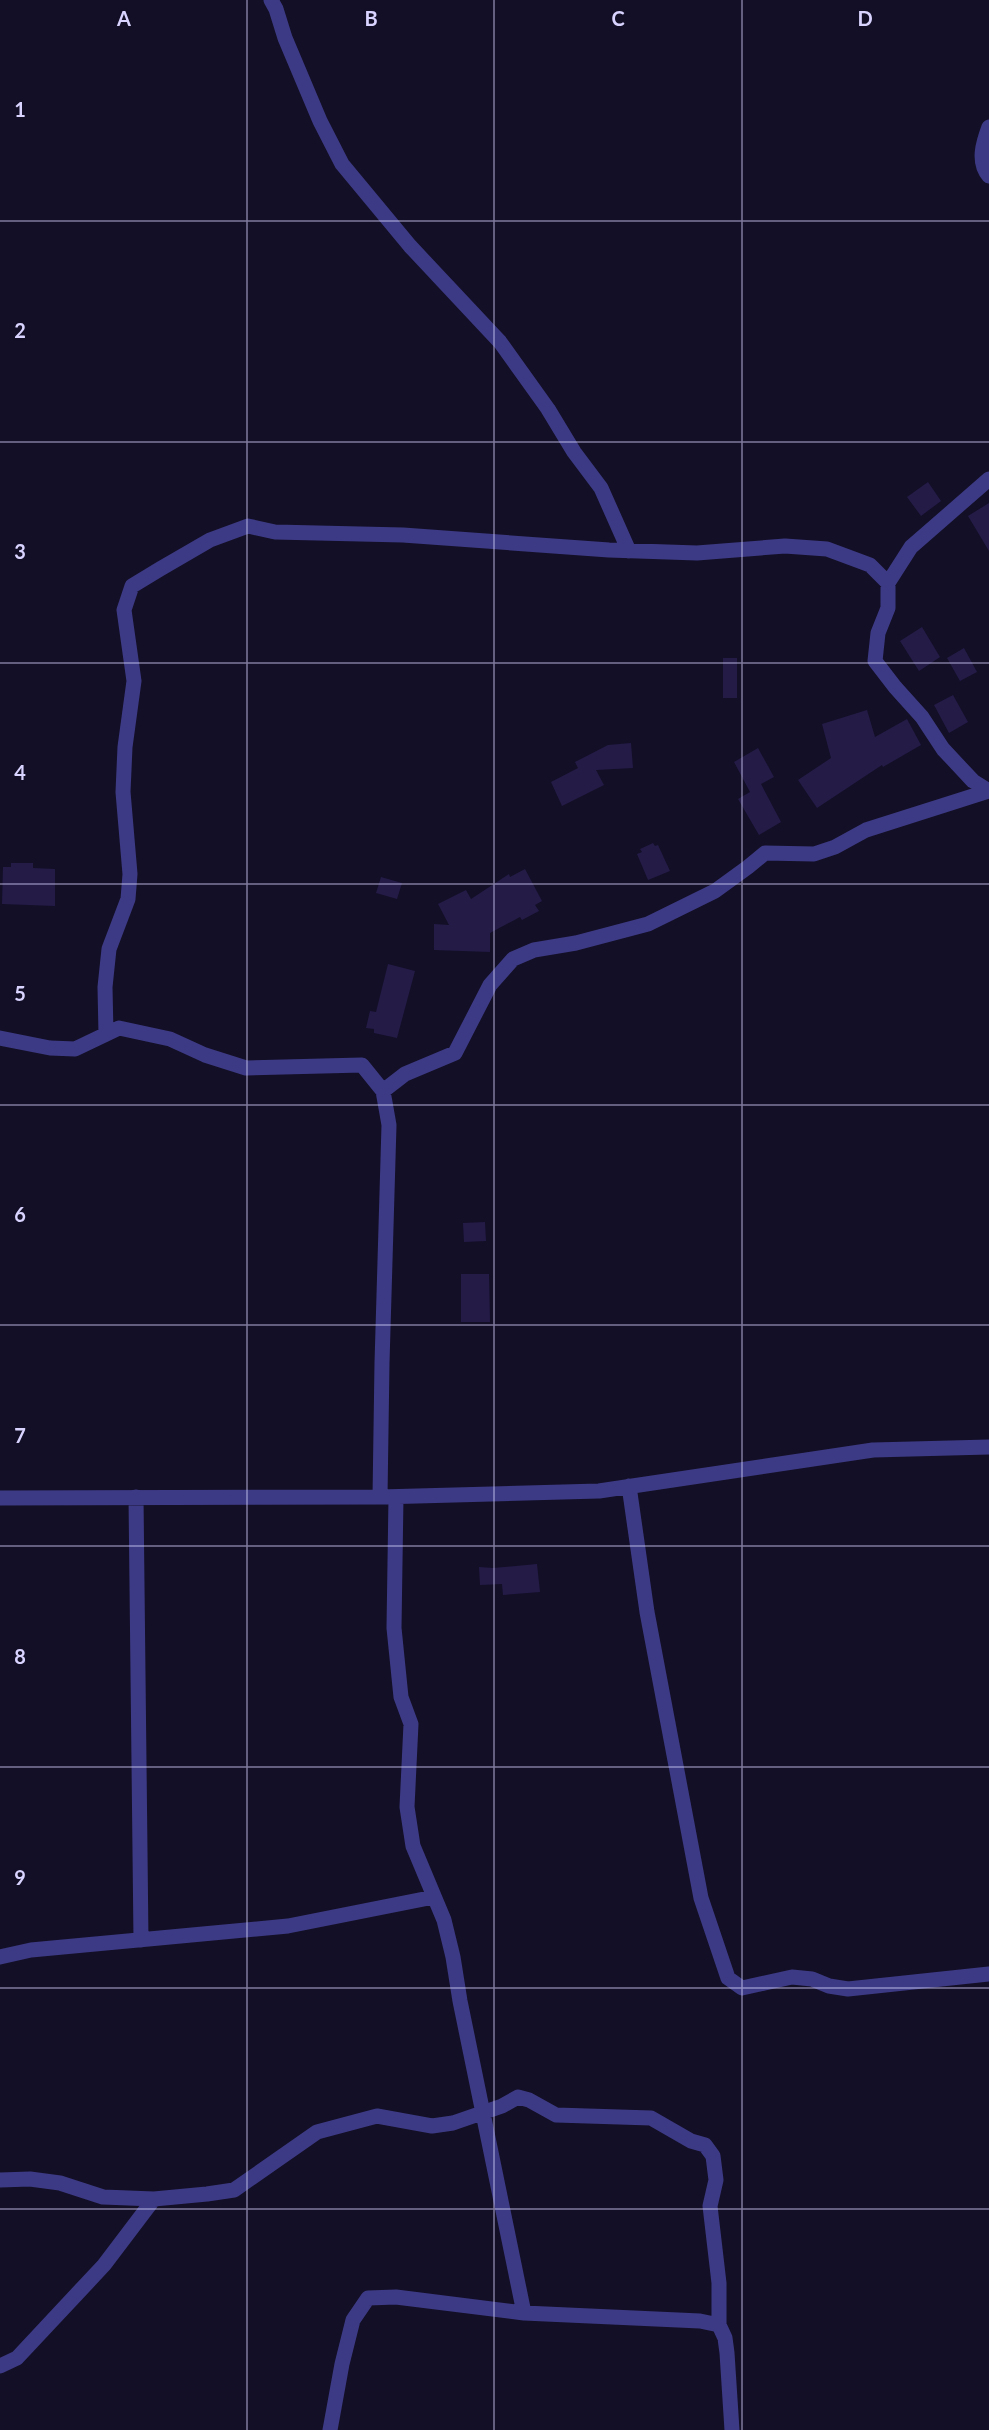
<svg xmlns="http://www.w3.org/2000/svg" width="989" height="2430" font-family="Lato,sans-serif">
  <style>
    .building { fill: #241b47 }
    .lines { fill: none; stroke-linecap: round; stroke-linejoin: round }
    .minor { stroke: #3d3a85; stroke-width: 15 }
    .grid { fill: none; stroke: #d9d4ff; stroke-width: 1.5; stroke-opacity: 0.55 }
    .grid-label { font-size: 20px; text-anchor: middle; font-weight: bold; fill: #d9d4ff; stroke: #130f26; stroke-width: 4.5; stroke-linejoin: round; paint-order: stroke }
  </style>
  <rect width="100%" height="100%" fill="#130f26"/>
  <path class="building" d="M928,482l13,19 -20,15 -14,-19z
    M989,503v48l-21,-35z
    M922,627l18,30 -21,14 -19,-30z
    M964,648l13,24 -17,9 -13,-23z
    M723,658h14v40h-14z
    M953,695l15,27 -19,11 -15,-28z
    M867,710l8,27 32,-18 14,26 -38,22 -1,-2 -65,43 -19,-28 33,-22 -9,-34z
    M631,743l2,25 -37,2 8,15 -42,21 -11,-24 27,-14 -3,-6 33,-17z
    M758,748l16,29 -13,7 20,38 -22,13 -21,-36 12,-7 -16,-30z
    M653,843l2,3 3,-1 12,26 -22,9 -11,-26 5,-2 -2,-3z
    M11,863h22v5l22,1v37l-53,-2 1,-37h8z
    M525,869l17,32 -7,4 4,6 -17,9 -2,-3 -30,16v19l-56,-2v-26l15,1 -11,-21 28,-14 5,9 38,-25 1,3z
    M381,877l21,6 -5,16 -21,-6z
    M388,964l27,7 -18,67 -23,-5v-4l-8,-1 4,-17 6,1z
    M485,1222l1,19 -22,1 -1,-19z
    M461,1274h28l1,48h-29z
    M537,1564l3,28 -37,3 -1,-11 -22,1 -1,-18 14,1z"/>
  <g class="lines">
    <path class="minor" d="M271,0l5,9 9,29 35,83 22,43 68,82 90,96 48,67 26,43 27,36 28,63
      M989,127c-6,16 -12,35 0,49
      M989,479l-78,68 -23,36v25l-10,25 -3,28 20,26 27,30 21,32 30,32 16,10
      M106,1034l-1,-47 4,-38 19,-50 2,-25 -7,-82 2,-45 9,-66 -10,-71 8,-24 28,-17 50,-29 38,-14 27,6 128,3 206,15 88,3 88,-7 42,3 43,16 18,18
      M0,1038l50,10 25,1 44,-21 51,11 35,16 41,13 116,-3 21,26 6,34 -7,238 -2,134
      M383,1091l22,-17 50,-21 35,-68 23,-26 21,-9 42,-7 72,-19 67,-33 33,-24 17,-14 49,1 21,-7 31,-17 123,-39
      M629,1486l18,126 54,286 27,80 14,10 50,-11 20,2 17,7 19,3 141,-15
      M136,1497l5,443
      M396,1497l-2,131 7,69 10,27 -4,83 6,39 31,74 9,37 7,44 64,312
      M0,1498l380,-1 219,-6 274,-41 116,-3
      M0,1957l31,-7 257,-24 146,-29
      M0,2180l30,-1 30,4 43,14 51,2 53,-5 27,-4 83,-58 60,-16 55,10 21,-3 49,-17 16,-9 11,3 27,15 95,3 40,23 14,4 8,11 3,24 -6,26 9,77v42l6,13 2,15 5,77
      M0,2366l17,-8 87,-93 50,-66
      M330,2430l12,-66 11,-44 15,-22 28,-1 128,16 176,8 19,4"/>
  </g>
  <path class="grid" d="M247,0v2430M494,0v2430M742,0v2430M0,221h989M0,442h989M0,663h989M0,884h989M0,1105h989M0,1325h989M0,1546h989M0,1767h989M0,1988h989M0,2209h989"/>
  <g class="grid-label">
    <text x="124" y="26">A</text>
    <text x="371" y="26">B</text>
    <text x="618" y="26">C</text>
    <text x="865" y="26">D</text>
    <text x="20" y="117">1</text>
    <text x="20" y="338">2</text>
    <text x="20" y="559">3</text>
    <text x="20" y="780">4</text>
    <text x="20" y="1001">5</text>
    <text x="20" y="1222">6</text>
    <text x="20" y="1443">7</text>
    <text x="20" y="1664">8</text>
    <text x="20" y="1885">9</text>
  </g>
</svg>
